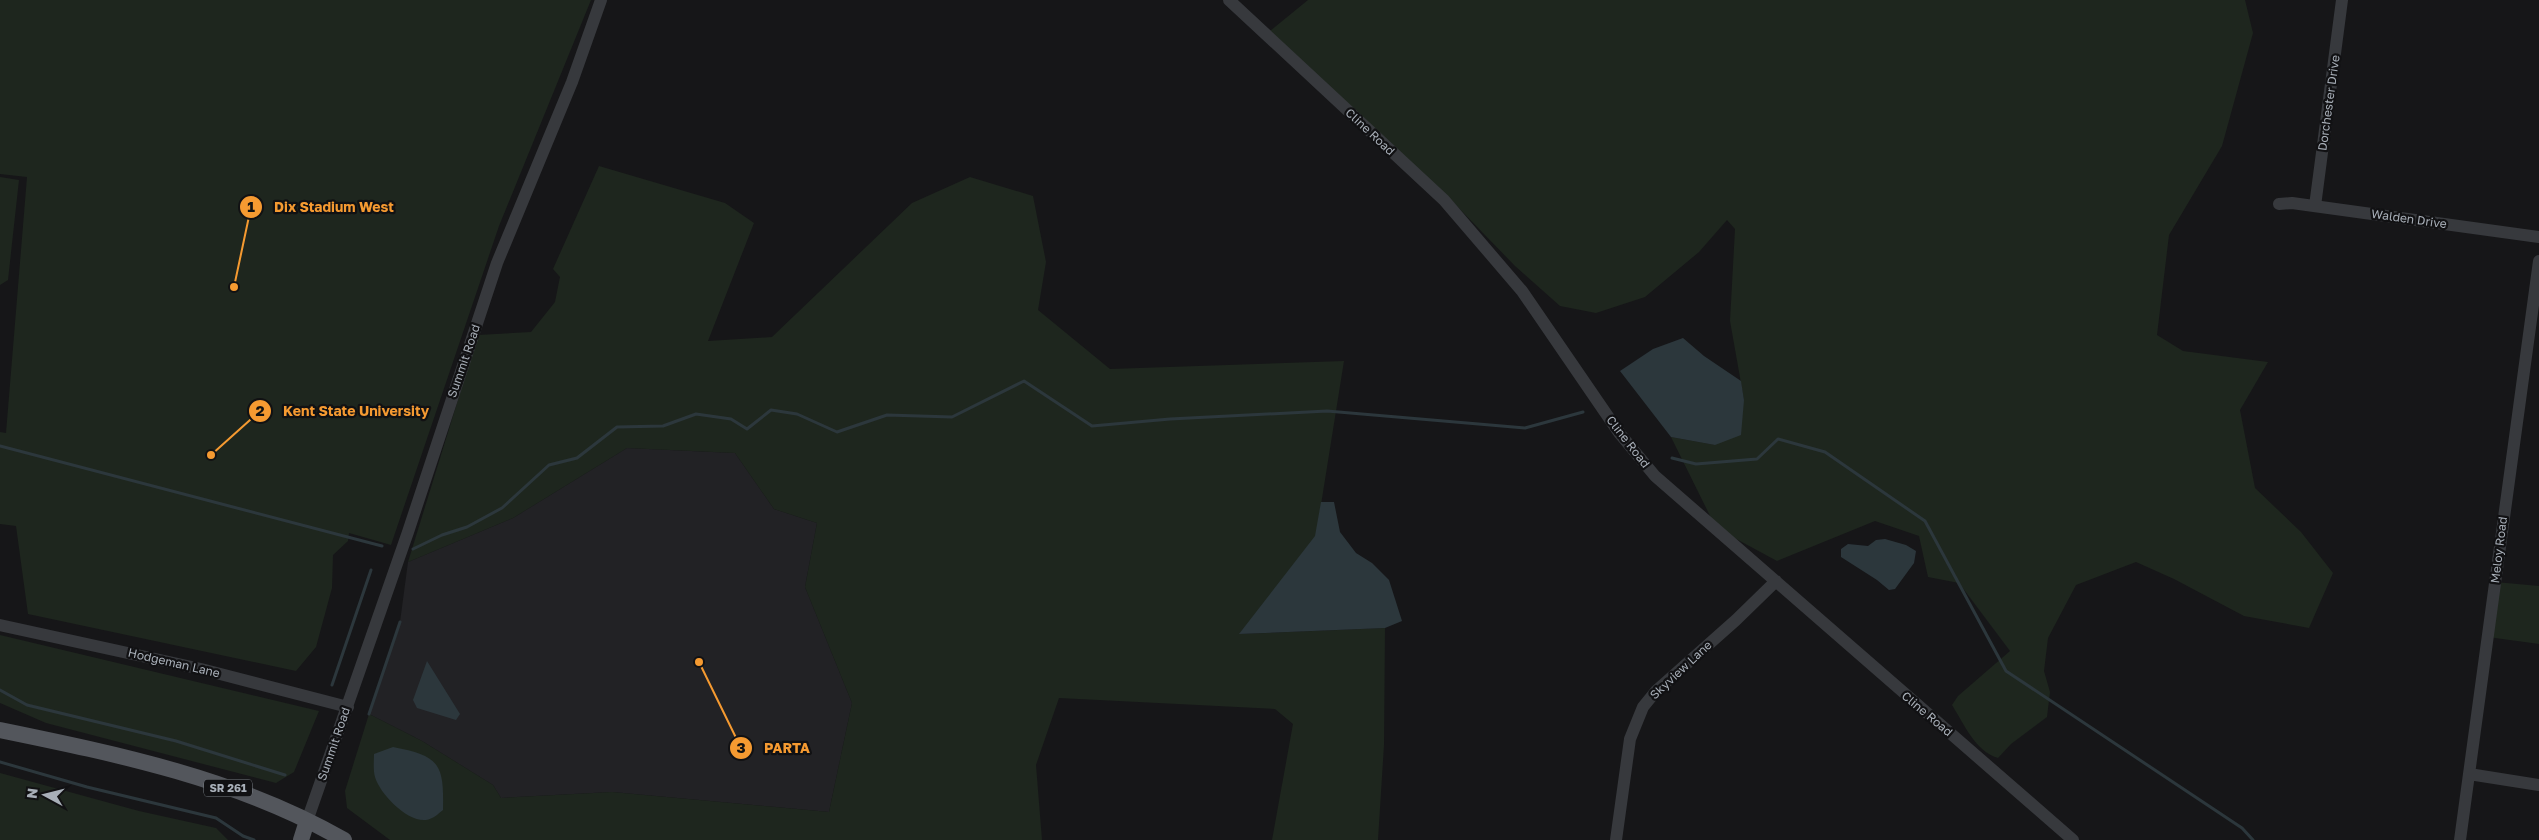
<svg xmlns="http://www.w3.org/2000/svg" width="2539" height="840" font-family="'Golos Text',sans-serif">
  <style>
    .built { fill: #222225 }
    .green { fill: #1e261e }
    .water { fill: #2c373c }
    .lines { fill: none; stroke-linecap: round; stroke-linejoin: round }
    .stream { stroke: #2c373c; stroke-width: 3 }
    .minor { stroke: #37393d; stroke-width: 12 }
    .major { stroke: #53565c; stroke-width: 16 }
    .labels { text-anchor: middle; stroke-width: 4.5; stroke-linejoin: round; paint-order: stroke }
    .shield { fill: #111113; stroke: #7b8086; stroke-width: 1 }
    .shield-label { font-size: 11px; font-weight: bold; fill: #a8afb8 }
    .street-label { font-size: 12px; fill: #a8afb8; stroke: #111113 }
    .leader { fill: none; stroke: #f59a31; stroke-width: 2 }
    .callout-dot { fill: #f59a31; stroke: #111113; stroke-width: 2 }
    .mark-label { font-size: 15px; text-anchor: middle; font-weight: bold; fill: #111 }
    .callout-label { font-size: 14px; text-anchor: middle; font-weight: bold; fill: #f59a31; stroke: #111113; stroke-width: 4.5; stroke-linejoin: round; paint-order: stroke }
  </style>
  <rect width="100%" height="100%" fill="#161618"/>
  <path class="built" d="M627,448l108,5 39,56 43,14 -12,64 47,116 -23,109 -217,-20 -111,6 -8,-13 -71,-44 -53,-27 31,-92 8,-60 105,-44z"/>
  <path class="green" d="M0,0h591l-92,226 -108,319 -42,-12 -1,8 -15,14 -1,33 -16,59 -20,24 -268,-57 -12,-88 -16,-2v-92l6,1 21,-256 -27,-3z
    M1308,0h937l8,33 -31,113 -53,89 -12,100 26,16 85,11 -28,48 15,78 46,44 32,41 -24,55 -65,-12 -70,-37 -38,-17 -60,23 -28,53 -4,33 6,21 -3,25 -36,27 -13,14c-23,-7 -34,-34 -46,-53l6,-9 52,-45 -51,-68 -31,-6 -9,-41 -44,-15 -98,40 -61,-33 -45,-91 44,8 29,-45 -14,-79 5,-92 -8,-9 -28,32 -54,45 -49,16 -36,-7 -45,-40 -65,-67 -180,-168z
    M599,166l126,37 29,20 -46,118 64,-4 140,-134 58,-26 63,19 13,66 -8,48 72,59 234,-8 -28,175 -76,98 145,-6 -1,117 -6,95h-106l21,-116 -18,-15 -216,-11 -23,67 6,75h-652l-43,-32 -2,-17 24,-77 53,27 71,44 8,13 111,-6 217,20 23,-109 -47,-116 12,-64 -43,-14 -39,-56 -108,-5 -114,70 -105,44 70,-227 53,-3 24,-30 5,-25 -7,-8z
    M0,177l19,3 -11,100 -8,5z
    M2495,582l44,4v58l-51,-7z
    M0,635l319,76 -25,61 -18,11 -230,-60 -46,-20z
    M0,773l139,38 77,17 12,12h-228z"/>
  <path class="water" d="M1683,338l21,18 37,25 3,19 -3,35 -26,10 -44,-8 -51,-66 33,-22z
    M1321,502h13l6,30 16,21 16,10 17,17 13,41 -17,7 -146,6 76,-98z
    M1885,539l21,6 10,6 -2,12 -19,26 -6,1 -12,-10 -36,-23v-8l7,-5 20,2 8,-6z
    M427,661l33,53 -4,6 -39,-12 -4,-8z
    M393,747c47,9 51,17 50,63 -5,4 -10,9 -17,10 -19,2 -46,-26 -51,-43 -2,-7 -1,-16 -1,-23z"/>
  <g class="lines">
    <path class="stream" d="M0,446l382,100
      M1672,458l24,6 61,-5 21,-20 47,13 100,69 81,150 236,157 11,12
      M413,549l29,-14 25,-8 35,-19 47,-43 28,-7 40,-31 46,-1 33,-12 35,5 16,10 24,-19 26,4 40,18 50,-17 65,2 72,-36 68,45 78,-7 157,-8 198,17 58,-16
      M332,685l39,-115
      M0,690l27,15 149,36 109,34
      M369,714l31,-92
      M0,762l87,25 129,31 27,18 11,4"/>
    <path class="minor" d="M1229,0l215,200 78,91 98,143 35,42 418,364
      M2279,204l13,-1 247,34
      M2315,206l27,-206
      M0,625l201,44 147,38
      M2469,774l70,11
      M307,821l101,-289 89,-269 75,-181 29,-82
      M1616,840l14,-101 13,-32 13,-16 80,-71 40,-39
      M2460,840l79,-579"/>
    <path class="major" d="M0,730c117,24 239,49 344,110
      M301,840l6,-19"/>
  </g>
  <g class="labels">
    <rect class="shield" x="204" y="779.5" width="48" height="17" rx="4"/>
    <g class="shield-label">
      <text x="228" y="792">SR 261</text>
    </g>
    <g class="street-label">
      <text transform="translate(2329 103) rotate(-82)" y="4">Dorchester Drive</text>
      <text transform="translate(1370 132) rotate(43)" y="4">Cline Road</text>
      <text transform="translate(2409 219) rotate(8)" y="4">Walden Drive</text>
      <text transform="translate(464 361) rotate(-71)" y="4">Summit Road</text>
      <text transform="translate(1628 442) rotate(52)" y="4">Cline Road</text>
      <text transform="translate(2499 550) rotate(-83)" y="4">Meloy Road</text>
      <text transform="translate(174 663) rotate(13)" y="4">Hodgeman Lane</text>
      <text transform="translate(1681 670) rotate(-43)" y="4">Skyview Lane</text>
      <text transform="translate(1927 714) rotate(40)" y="4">Cline Road</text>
      <text transform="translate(334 744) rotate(-71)" y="4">Summit Road</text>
    </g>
  </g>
  <path class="leader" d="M234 287L251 207M211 455L260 411M699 662L741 748"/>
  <g class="callout-dot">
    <circle cx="234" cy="287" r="5"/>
    <circle cx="211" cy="455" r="5"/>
    <circle cx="699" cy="662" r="5"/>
    <circle cx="251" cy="207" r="12"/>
    <circle cx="260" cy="411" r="12"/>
    <circle cx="741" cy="748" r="12"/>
  </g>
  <g class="mark-label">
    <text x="251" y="212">1</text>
    <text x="260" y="416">2</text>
    <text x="741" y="753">3</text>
  </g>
  <g class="callout-label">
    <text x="334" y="212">Dix Stadium West</text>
    <text x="356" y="416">Kent State University</text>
    <text x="787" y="753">PARTA</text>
  </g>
  <g transform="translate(45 795) rotate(277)" stroke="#111113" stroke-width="4" paint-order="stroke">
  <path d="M0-4L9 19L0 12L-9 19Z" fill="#a8afb8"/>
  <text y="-8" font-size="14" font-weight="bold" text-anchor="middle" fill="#a8afb8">N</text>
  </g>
</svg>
